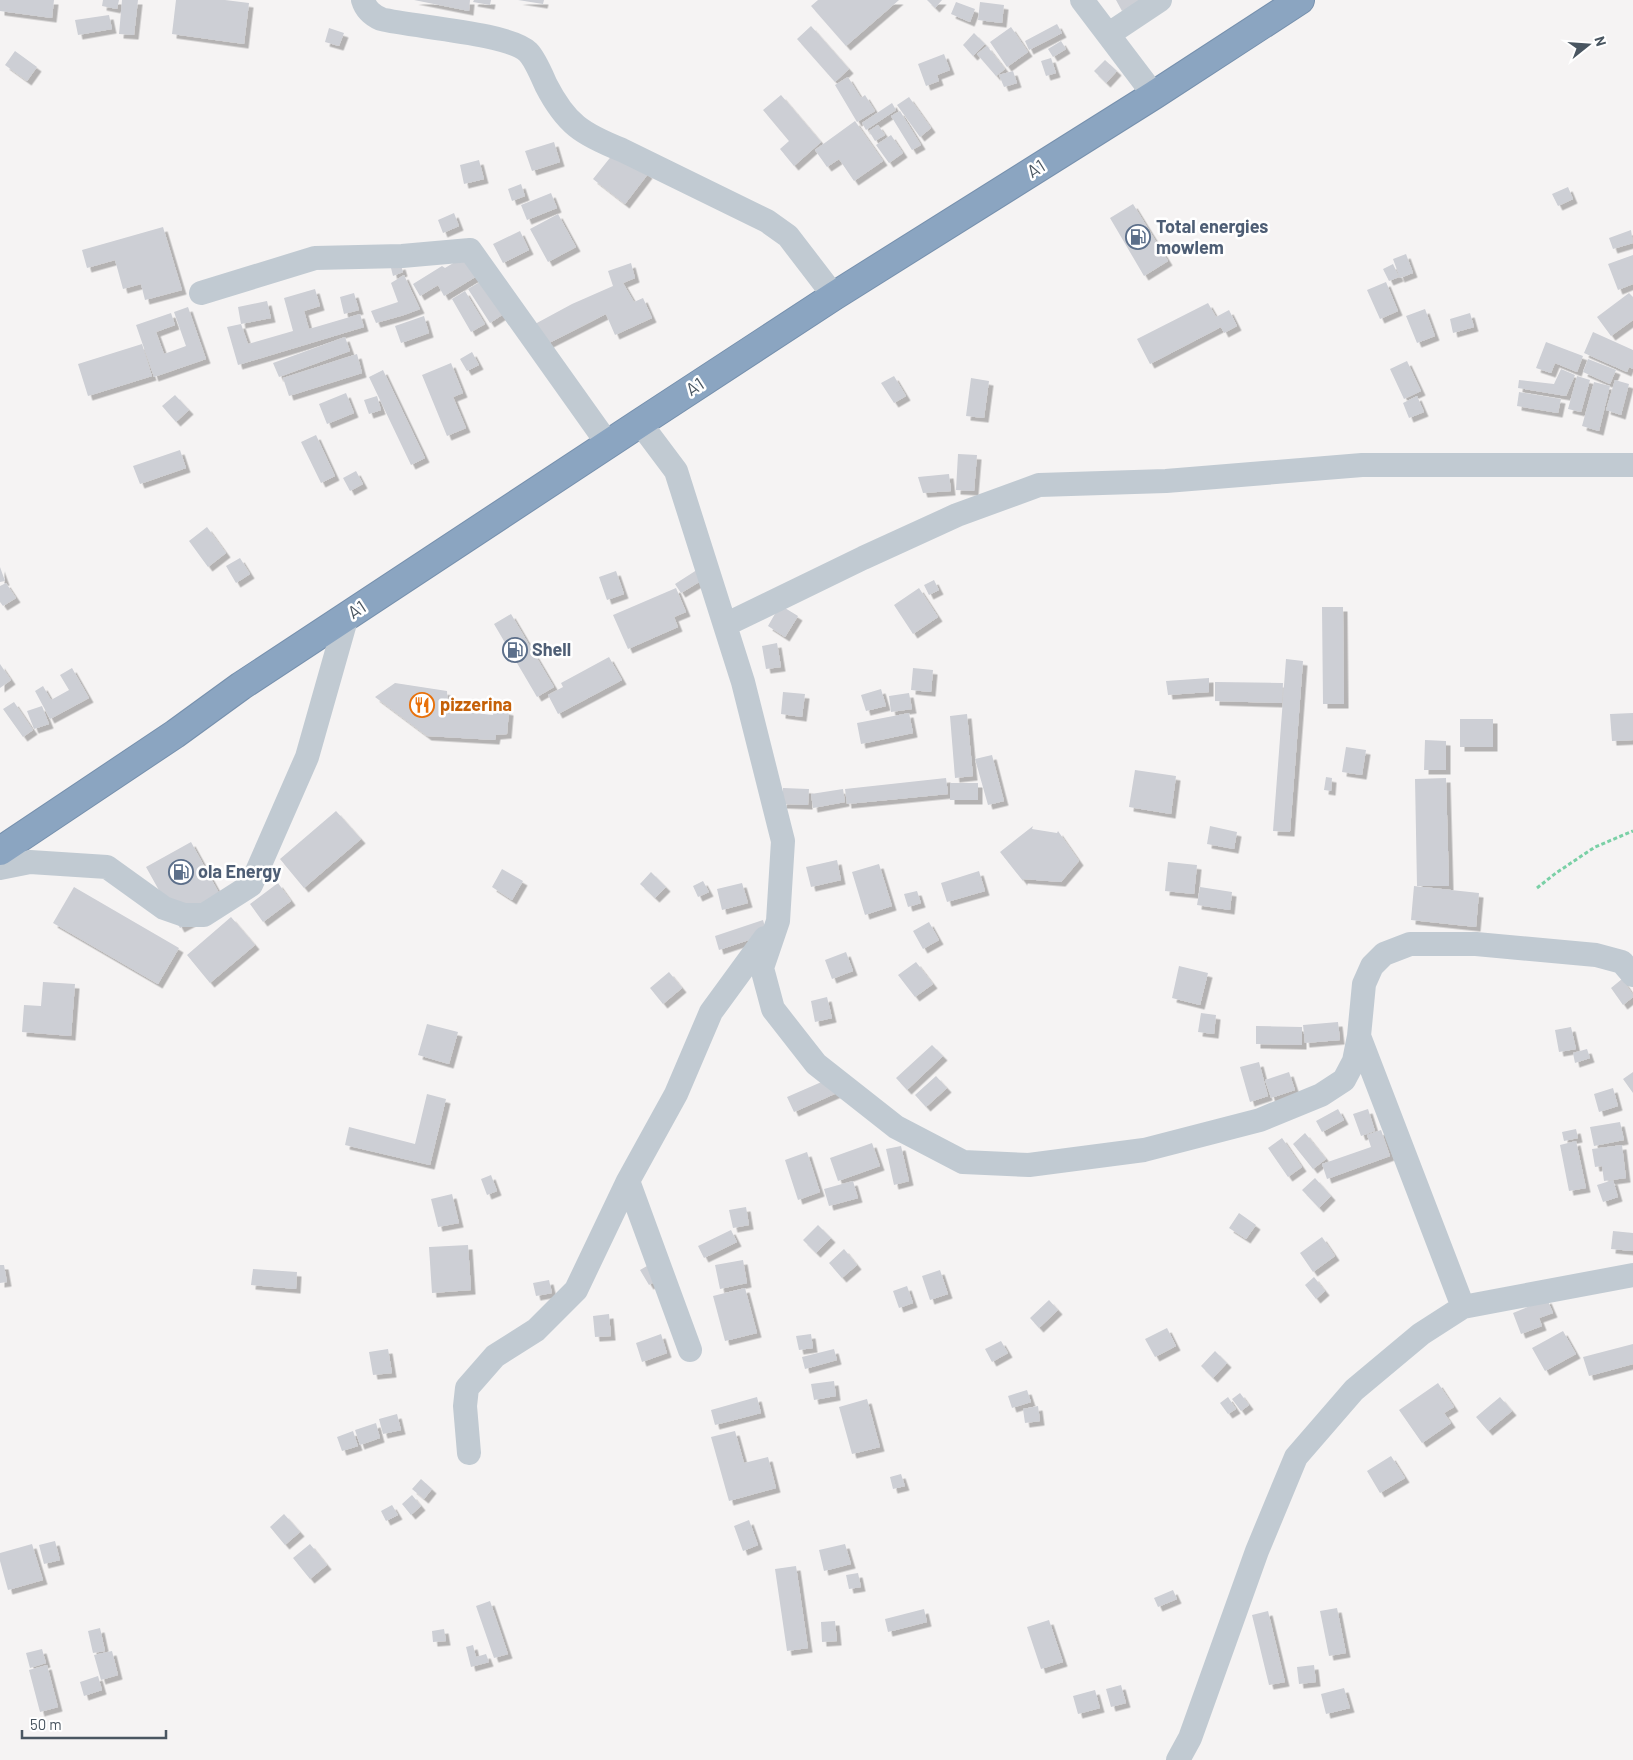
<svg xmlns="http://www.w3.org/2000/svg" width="1633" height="1760" font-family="Barlow,sans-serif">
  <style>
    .building { fill: #cdcfd5; filter: url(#shadow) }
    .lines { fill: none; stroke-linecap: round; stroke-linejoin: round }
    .highway-casing { stroke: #7690ad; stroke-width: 30 }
    .path { stroke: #7ad0a6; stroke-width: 3; stroke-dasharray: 4 2.5; stroke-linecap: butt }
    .minor { stroke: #c1cad2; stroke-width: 24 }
    .highway { stroke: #8ba5c1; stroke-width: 28 }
    .labels { text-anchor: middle; stroke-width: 5; stroke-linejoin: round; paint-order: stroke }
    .street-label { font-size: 18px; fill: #4a5661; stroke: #fff }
    .service-label { font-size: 18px; font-weight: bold; fill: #4e5e75; stroke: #fff; text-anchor: start }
    .food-label { font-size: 18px; font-weight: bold; fill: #c56008; stroke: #fff; text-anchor: start }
  </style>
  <defs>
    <filter id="shadow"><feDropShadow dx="4.5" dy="4.5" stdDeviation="0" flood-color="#0004"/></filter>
  </defs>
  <rect width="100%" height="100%" fill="#f5f3f3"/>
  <path class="building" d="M0,0h54l-2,18 -52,-7z
    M103,0h16l-2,9 -15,-3z
    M122,0h16l-4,35 -15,-1z
    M176,0h49l24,3 -5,41 -72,-10z
    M414,0h56l-1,11z
    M474,0h17l-1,5 -17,-3z
    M518,0h26l-1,4z
    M818,0h81l-53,46 -35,-40z
    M927,0h15l-7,8z
    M1116,0h26l-20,11z
    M956,2l19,7 -5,13 -19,-8z
    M980,2l24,3 -2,18 -24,-3z
    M109,15l3,14 -34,6 -3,-15z
    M1057,24l5,9 -33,17 -4,-9z
    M811,26l38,43 -14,13 -38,-43z
    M1011,27l17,25 -21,15 -17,-25z
    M329,28l15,5 -5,13 -14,-4z
    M974,33l11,11 -12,12 -10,-11z
    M1061,41l5,8 -13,8 -5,-8z
    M987,46l18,23 -9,7 -19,-22z
    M15,51l22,16 -10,14 -22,-16z
    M944,54l6,16 -13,5 2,6 -13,5 -8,-22z
    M1051,58l5,15 -10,3 -5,-15z
    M1105,60l12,11 -11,12 -12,-12z
    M1013,71l4,12 -13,4 -5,-12z
    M848,77l13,21 4,-3 10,16 -18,11 -22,-37z
    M781,95l40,47 -27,24 -14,-17 9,-8 -26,-31z
    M909,97l22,31 -11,9 -23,-32z
    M892,103l4,7 -30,20 -4,-7z
    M900,111l21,34 -9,5 -21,-34z
    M855,121l28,40 -29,20 -15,-22 -12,8 -12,-17z
    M878,125l7,10 -10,6 -6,-10z
    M891,135l12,18 -14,10 -13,-18z
    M554,142l6,20 -28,9 -7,-20z
    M617,149l31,25 -23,30 -32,-25z
    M479,160l5,19 -20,5 -4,-19z
    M521,184l4,12 -13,5 -4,-12z
    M1568,187l5,12 -15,7 -6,-12z
    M551,193l6,15 -30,12 -6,-15z
    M1133,204l35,57 -24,15 -34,-58z
    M454,213l5,13 -16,7 -5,-13z
    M558,214l18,33 -28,15 -18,-33z
    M163,227l19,63 -37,10 -4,-16 -18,5 -8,-29 -28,8 -5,-18z
    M1631,230l2,13 -20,6 -4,-11z
    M520,231l9,19 -26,13 -10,-19z
    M1406,254l7,19 -13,5 -7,-19z
    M1633,255v29l-15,6 -10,-26z
    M465,256l12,20 -33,20 -6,-11 -18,11 -7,-12 29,-18 3,2z
    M631,263l4,15 -12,5 11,19 9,-4 9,20 -37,17 -9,-21 -59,30 -12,-20 37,-20 41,-18 -5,-15z
    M1393,264l6,13 -10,4 -6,-12z
    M401,265l2,7 -10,4 -2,-8z
    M404,275l16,34 -16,6 -28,8 -5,-12 27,-9 -7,-19z
    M483,280l22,33 -15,10 -22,-34z
    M1386,282l12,29 -18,8 -13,-29z
    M315,289l5,17 -16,5 5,18 51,-15 4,13 -126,38 -11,-38 14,-3 7,20 45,-13 -9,-33z
    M465,291l20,33 -14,8 -19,-33z
    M354,293l5,17 -15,4 -4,-17z
    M1629,293l4,4v23l-22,16 -14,-19z
    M267,301l4,17 -30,6 -3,-17z
    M1208,303l8,14 13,-7 8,16 -13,7 -3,-6 -71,37 -13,-25z
    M188,307l18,52 -52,18 -18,-52 35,-12 4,12 -19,7 8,22 22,-8 -12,-34z
    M1425,309l10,27 -18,7 -11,-27z
    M1470,313l4,14 -21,6 -3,-14z
    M424,316l5,17 -28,10 -6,-17z
    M1593,332l40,18v19l-4,-2 -2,5 -43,-19z
    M345,337l5,14 -71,26 -6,-14z
    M1546,342l37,14 -6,16 -22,-9 -4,10 -15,-5z
    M142,344l10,32 -64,20 -10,-32z
    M472,352l7,13 -12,6 -7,-12z
    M357,354l5,19 -73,23 -6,-18z
    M1588,359l28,11 -6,14 -27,-12z
    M1407,361l14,30 -17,8 -14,-30z
    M451,363l12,30 -10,4 13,31 -19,8 -25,-61z
    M1561,369l14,6 -9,21 -48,-8 1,-8 35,4z
    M383,370l42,88 -14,7 -42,-88z
    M894,376l12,20 -12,7 -13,-20z
    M1577,376l13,4 -9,32 -13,-3z
    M971,378l18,3 -5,37 -18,-2z
    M1615,380l14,4 -8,31 -15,-5z
    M1594,382l16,4 -11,45 -17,-5z
    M1519,392l42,7 -3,14 -41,-7z
    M346,393l8,20 -27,11 -8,-20z
    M175,395l14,15 -13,12 -14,-16z
    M377,396l4,14 -12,4 -5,-14z
    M1417,396l7,16 -15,6 -6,-15z
    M316,435l19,41 -14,7 -20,-41z
    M180,450l6,18 -46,16 -7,-18z
    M958,454l19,1 -3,36 -18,-1z
    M356,471l7,13 -13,7 -7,-13z
    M949,474l2,17 -28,2 -5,-16z
    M207,527l19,26 -18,14 -19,-26z
    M240,558l10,16 -14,9 -10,-17z
    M703,566l6,10 -28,17 -6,-9z
    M0,567l5,14 -5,1z
    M616,571l8,23 -17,6 -8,-23z
    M934,580l5,10 -10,5 -5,-10z
    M6,583l10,15 -13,8 -3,-4v-16z
    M676,588l10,24 -12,5 4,10 -50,22 -15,-34z
    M919,588l19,29 -25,17 -19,-29z
    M780,605l18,11 -13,21 -17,-11z
    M1322,607h21l1,97h-21z
    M511,614l43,73 -17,10 -43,-73z
    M777,643l4,24 -15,2 -4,-23z
    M609,657l13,23 -64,34 -10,-19 15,-8 -2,-4z
    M1286,659l17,2 -13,171 -17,-1z
    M0,664l11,16 -11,8z
    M72,668l17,30 -39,21 -15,-28 8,-5 8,14 18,-10 -9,-15z
    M913,668l20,2 -2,22 -20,-2z
    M1209,678v14l-41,3 -2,-14z
    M1215,682l68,1 -1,20 -67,-2z
    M395,683l52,8 1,19 45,5 1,-7 15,3 -2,23 -11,1 -1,5 -68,-4 -52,-39z
    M881,689l5,17 -20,5 -5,-16z
    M783,692l22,2 -3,23 -21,-3z
    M909,693l3,16 -21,3 -2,-16z
    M14,702l19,28 -10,7 -20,-28z
    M42,706l7,18 -15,5 -7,-18z
    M909,713l4,20 -52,11 -4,-21z
    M1633,713v27l-21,1 -2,-27z
    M967,714l6,62 -18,2 -5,-62z
    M1460,719h33v28h-33z
    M1425,740l21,1v29h-22z
    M1346,747l20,3 -4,25 -20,-3z
    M992,755l12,46 -16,4 -13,-46z
    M1135,770l41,6 -5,38 -42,-7z
    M1326,777l6,1 -1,13 -7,-1z
    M946,778l2,16 -101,10 -2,-15z
    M1446,778l3,108h-32l-2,-107z
    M950,783h28v17h-28z
    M783,788l26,1 -1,16 -26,-1z
    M843,789l2,13 -32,6 -2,-14z
    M336,811l25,28 -57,49 -24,-29z
    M1033,826l-1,3 25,4 1,-2 21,30 -18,21 -38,-3v2l-23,-29z
    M1210,826l27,6 -3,17 -27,-5z
    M191,842l34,62 -45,24 -34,-61z
    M837,860l4,20 -30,7 -5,-20z
    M1168,862l29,3 -3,29 -29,-3z
    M879,864l13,42 -27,9 -13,-43z
    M502,869l21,12 -11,19 -20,-13z
    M979,871l6,20 -38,11 -6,-19z
    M651,872l15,15 -11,11 -15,-14z
    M703,881l6,11 -11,5 -5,-11z
    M278,883l13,18 -28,21 -13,-18z
    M742,883l6,20 -26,7 -5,-21z
    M1414,886l65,7 -3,34 -65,-7z
    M74,887l105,61 -21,36 -105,-61z
    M1200,887l32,5 -2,18 -33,-5z
    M917,891l4,12 -13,4 -4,-13z
    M231,917l24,28 -45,38 -23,-28z
    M763,920l4,14 -48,16 -4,-14z
    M929,922l10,18 -16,9 -10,-18z
    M846,952l7,19 -21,8 -7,-19z
    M916,962l17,22 -18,13 -17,-22z
    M1179,966l29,7 -8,32 -28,-7z
    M669,972l13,16 -19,16 -13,-16z
    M1622,979l11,16v2l-10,8 -12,-17z
    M43,982l32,2 -4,52 -49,-4 2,-27 17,1z
    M827,997l5,21 -17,4 -4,-21z
    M1201,1013l15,2 -2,19 -16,-2z
    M1338,1022l2,18 -35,3 -2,-18z
    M427,1024l31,8 -9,32 -31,-9z
    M1256,1026l46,1v18l-46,-1z
    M1571,1027l5,22 -17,3 -4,-22z
    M932,1045l11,11 -36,34 -11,-12z
    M1587,1049l3,9 -15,5 -2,-10z
    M1259,1062l9,34 -18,6 -10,-35z
    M1289,1072l6,18 -24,8 -6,-18z
    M1633,1072v21l-10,-14z
    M936,1076l11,12 -21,19 -11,-12z
    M833,1077l6,15 -45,20 -7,-15z
    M1613,1088l5,18 -19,6 -5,-18z
    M427,1094l19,5 -16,66 -85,-20 4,-18 66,17z
    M1338,1109l6,11 -22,12 -6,-11z
    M1368,1109l7,22 -14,5 -8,-22z
    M1620,1122l4,18 -30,6 -4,-19z
    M1576,1129l2,9 -14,3 -2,-9z
    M1381,1130l9,26 -63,23 -5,-15 49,-17 -4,-12z
    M1305,1133l21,26 -13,10 -20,-25z
    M1282,1138l20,29 -14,10 -20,-29z
    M1576,1141l10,47 -17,3 -9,-46z
    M872,1143l8,23 -42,15 -8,-23z
    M1622,1145l4,33 -22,3 -2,-15 -7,1 -3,-18z
    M901,1146l8,35 -15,4 -8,-36z
    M807,1152l13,40 -22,8 -13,-40z
    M491,1175l6,16 -10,4 -6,-16z
    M1315,1178l16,18 -12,12 -17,-18z
    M1613,1180l5,17 -15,5 -6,-17z
    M853,1181l5,17 -29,8 -5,-17z
    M452,1194l7,29 -21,4 -7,-28z
    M746,1207l3,18 -16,3 -4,-18z
    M1239,1213l17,12 -10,14 -17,-11z
    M818,1225l13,13 -15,15 -13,-13z
    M731,1230l6,12 -33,16 -6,-12z
    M1613,1231l20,2v18l-22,-2z
    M1322,1237l13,19 -22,16 -13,-19z
    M468,1245l3,45 -39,3 -3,-46z
    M844,1249l13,16 -15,13 -13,-15z
    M743,1260l4,23 -27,6 -5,-24z
    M654,1262l9,15 -14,8 -9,-15z
    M0,1265h4l3,17 -7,1z
    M253,1269l44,3 -1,17 -45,-4z
    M940,1270l8,24 -18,6 -8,-24z
    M1314,1277l11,14 -9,8 -11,-14z
    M549,1280l3,13 -16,3 -3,-13z
    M907,1286l6,17 -14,5 -6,-17z
    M745,1288l12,45 -32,8 -12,-45z
    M1547,1299l6,14 -14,5 3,8 -21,8 -8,-21z
    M1049,1300l9,10 -19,18 -9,-10z
    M609,1314l2,22 -16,1 -2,-21z
    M1167,1328l9,18 -21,11 -10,-18z
    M1563,1331l13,23 -31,17 -13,-23z
    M661,1334l6,19 -25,9 -6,-19z
    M811,1334l2,14 -14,2 -3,-14z
    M1001,1341l7,12 -16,9 -7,-13z
    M1633,1344v20l-44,12 -6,-19z
    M388,1349l4,24 -19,2 -4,-23z
    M834,1349l3,11 -32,9 -3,-12z
    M1215,1351l12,12 -14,15 -12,-12z
    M834,1381l2,15 -22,4 -3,-16z
    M1438,1383l16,24 -10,6 7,10 -29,20 -23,-33z
    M1027,1390l4,12 -19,6 -4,-12z
    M1240,1393l9,12 -8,6 -9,-12z
    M757,1397l4,16 -46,12 -4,-15z
    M1228,1397l8,12 -8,5 -8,-11z
    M1500,1397l12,14 -24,20 -12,-14z
    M867,1399l13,48 -28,7 -13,-47z
    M1038,1406l2,15 -15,2 -2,-14z
    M397,1414l4,16 -18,4 -4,-15z
    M376,1423l4,15 -20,7 -5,-15z
    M353,1431l5,15 -16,5 -5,-14z
    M735,1431l9,32 24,-6 8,31 -47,13 -18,-64z
    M1391,1456l14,22 -25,15 -13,-22z
    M901,1474l4,12 -12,3 -3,-12z
    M421,1479l11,10 -8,10 -12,-10z
    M412,1495l9,11 -10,9 -9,-11z
    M392,1505l6,10 -12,6 -5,-10z
    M284,1514l16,18 -15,13 -15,-18z
    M749,1520l9,25 -15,6 -9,-25z
    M55,1541l5,19 -16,4 -5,-19z
    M32,1544l11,36 -35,10 -8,-29v-8z
    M310,1544l17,21 -17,14 -17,-21z
    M845,1544l6,20 -27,7 -5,-21z
    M796,1566l12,82 -21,3 -12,-82z
    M858,1573l3,14 -12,2 -3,-14z
    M1173,1590l4,9 -19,8 -4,-9z
    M490,1601l18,53 -14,4 -18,-52z
    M1337,1608l9,45 -17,3 -9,-45z
    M924,1609l3,13 -39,10 -3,-13z
    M1268,1611l17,71 -16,3 -17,-70z
    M1049,1620l14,42 -22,7 -14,-42z
    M835,1621l2,20 -15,1 -1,-20z
    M100,1628l5,23 -12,2 -5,-22z
    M444,1629l2,12 -13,1 -1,-11z
    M473,1645l3,12 10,-3 3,8 -18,5 -5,-20z
    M42,1649l4,14 -16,5 -4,-15z
    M112,1651l6,24 -17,5 -7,-25z
    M47,1665l11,42 -18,5 -11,-42z
    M1314,1665l2,17 -17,2 -2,-17z
    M98,1676l4,14 -18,6 -4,-14z
    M1121,1685l5,18 -15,4 -5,-18z
    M1344,1688l6,20 -24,6 -5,-20z
    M1095,1690l5,18 -22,6 -5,-18z"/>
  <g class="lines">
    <defs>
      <path id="highway" d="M0,851l175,-117 66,-48 399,-263 194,-127 320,-201 146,-95"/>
    </defs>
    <use href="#highway" class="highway-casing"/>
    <path class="path" d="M1537,888l19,-15 39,-26 38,-16"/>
    <path class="minor" d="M363,0c3,10 9,15 18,19 31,8 128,14 147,33 7,7 14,24 18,33 20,39 36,49 76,65l145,71 21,15 46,60
      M1082,0l72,95
      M1109,34l51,-34
      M201,293l114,-35 87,-2 68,-6 138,194
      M640,423l36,48 67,211 40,159 -5,80 -16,47 11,41 43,55 80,63 67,35 66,3 115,-15 116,-30 61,-25 23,-15 10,-19 5,-25 5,-52 8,-18 12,-12 26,-10h66l120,11 26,7 11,13
      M725,625l138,-67 94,-43 82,-30 127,-4 196,-16h271
      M0,868l30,-6 77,5 57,41 20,7h20l47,-30 56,-128 40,-141
      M1359,1036l104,271
      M628,1181l62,169
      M469,1453l-4,-47 2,-18 28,-32 41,-26 40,-40 52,-109 48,-87 35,-82 54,-74
      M1178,1760l12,-22 67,-187 39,-94 58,-67 67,-56 42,-27 170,-32"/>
    <use href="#highway" class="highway"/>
  </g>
  <defs>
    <symbol id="fuel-ring" viewBox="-11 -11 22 22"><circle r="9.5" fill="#fff" stroke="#5c6f8a" stroke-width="1.5"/><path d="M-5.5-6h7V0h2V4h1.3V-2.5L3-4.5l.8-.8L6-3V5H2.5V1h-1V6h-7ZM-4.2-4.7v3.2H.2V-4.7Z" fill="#5c6f8a"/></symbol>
    <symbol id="restaurant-ring" viewBox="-11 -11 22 22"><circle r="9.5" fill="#fff" stroke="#e8710a" stroke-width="1.5"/><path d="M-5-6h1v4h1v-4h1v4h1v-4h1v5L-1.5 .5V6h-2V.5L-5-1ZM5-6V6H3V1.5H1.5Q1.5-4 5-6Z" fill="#e8710a"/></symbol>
  </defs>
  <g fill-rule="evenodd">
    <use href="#fuel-ring" x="1124" y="223" width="28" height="28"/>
    <use href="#fuel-ring" x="501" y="636" width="28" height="28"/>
    <use href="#restaurant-ring" x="408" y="691" width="28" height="28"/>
    <use href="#fuel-ring" x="167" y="858" width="28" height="28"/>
  </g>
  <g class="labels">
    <g class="street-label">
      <text transform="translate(1036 169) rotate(-32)" y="6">A1</text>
      <text transform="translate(695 387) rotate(-33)" y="6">A1</text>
      <text transform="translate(357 610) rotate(-33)" y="6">A1</text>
    </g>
    <g class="service-label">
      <text x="1156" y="233">Total energies<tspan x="1156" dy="21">mowlem</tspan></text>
      <text x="532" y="656">Shell</text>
      <text x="198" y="878">ola Energy</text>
    </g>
    <g class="food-label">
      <text x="440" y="711">pizzerina</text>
    </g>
  </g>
  <g transform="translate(1588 45) rotate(73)" stroke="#ffffff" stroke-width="4" paint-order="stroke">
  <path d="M0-4L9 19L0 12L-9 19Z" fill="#4a5661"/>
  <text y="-8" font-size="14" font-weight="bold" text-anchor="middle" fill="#4a5661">N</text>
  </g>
  <path d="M22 1730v8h144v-8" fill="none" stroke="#4a5661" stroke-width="2.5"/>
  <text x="30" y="1730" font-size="15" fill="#4a5661" stroke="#ffffff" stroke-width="4" paint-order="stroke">50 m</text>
</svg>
